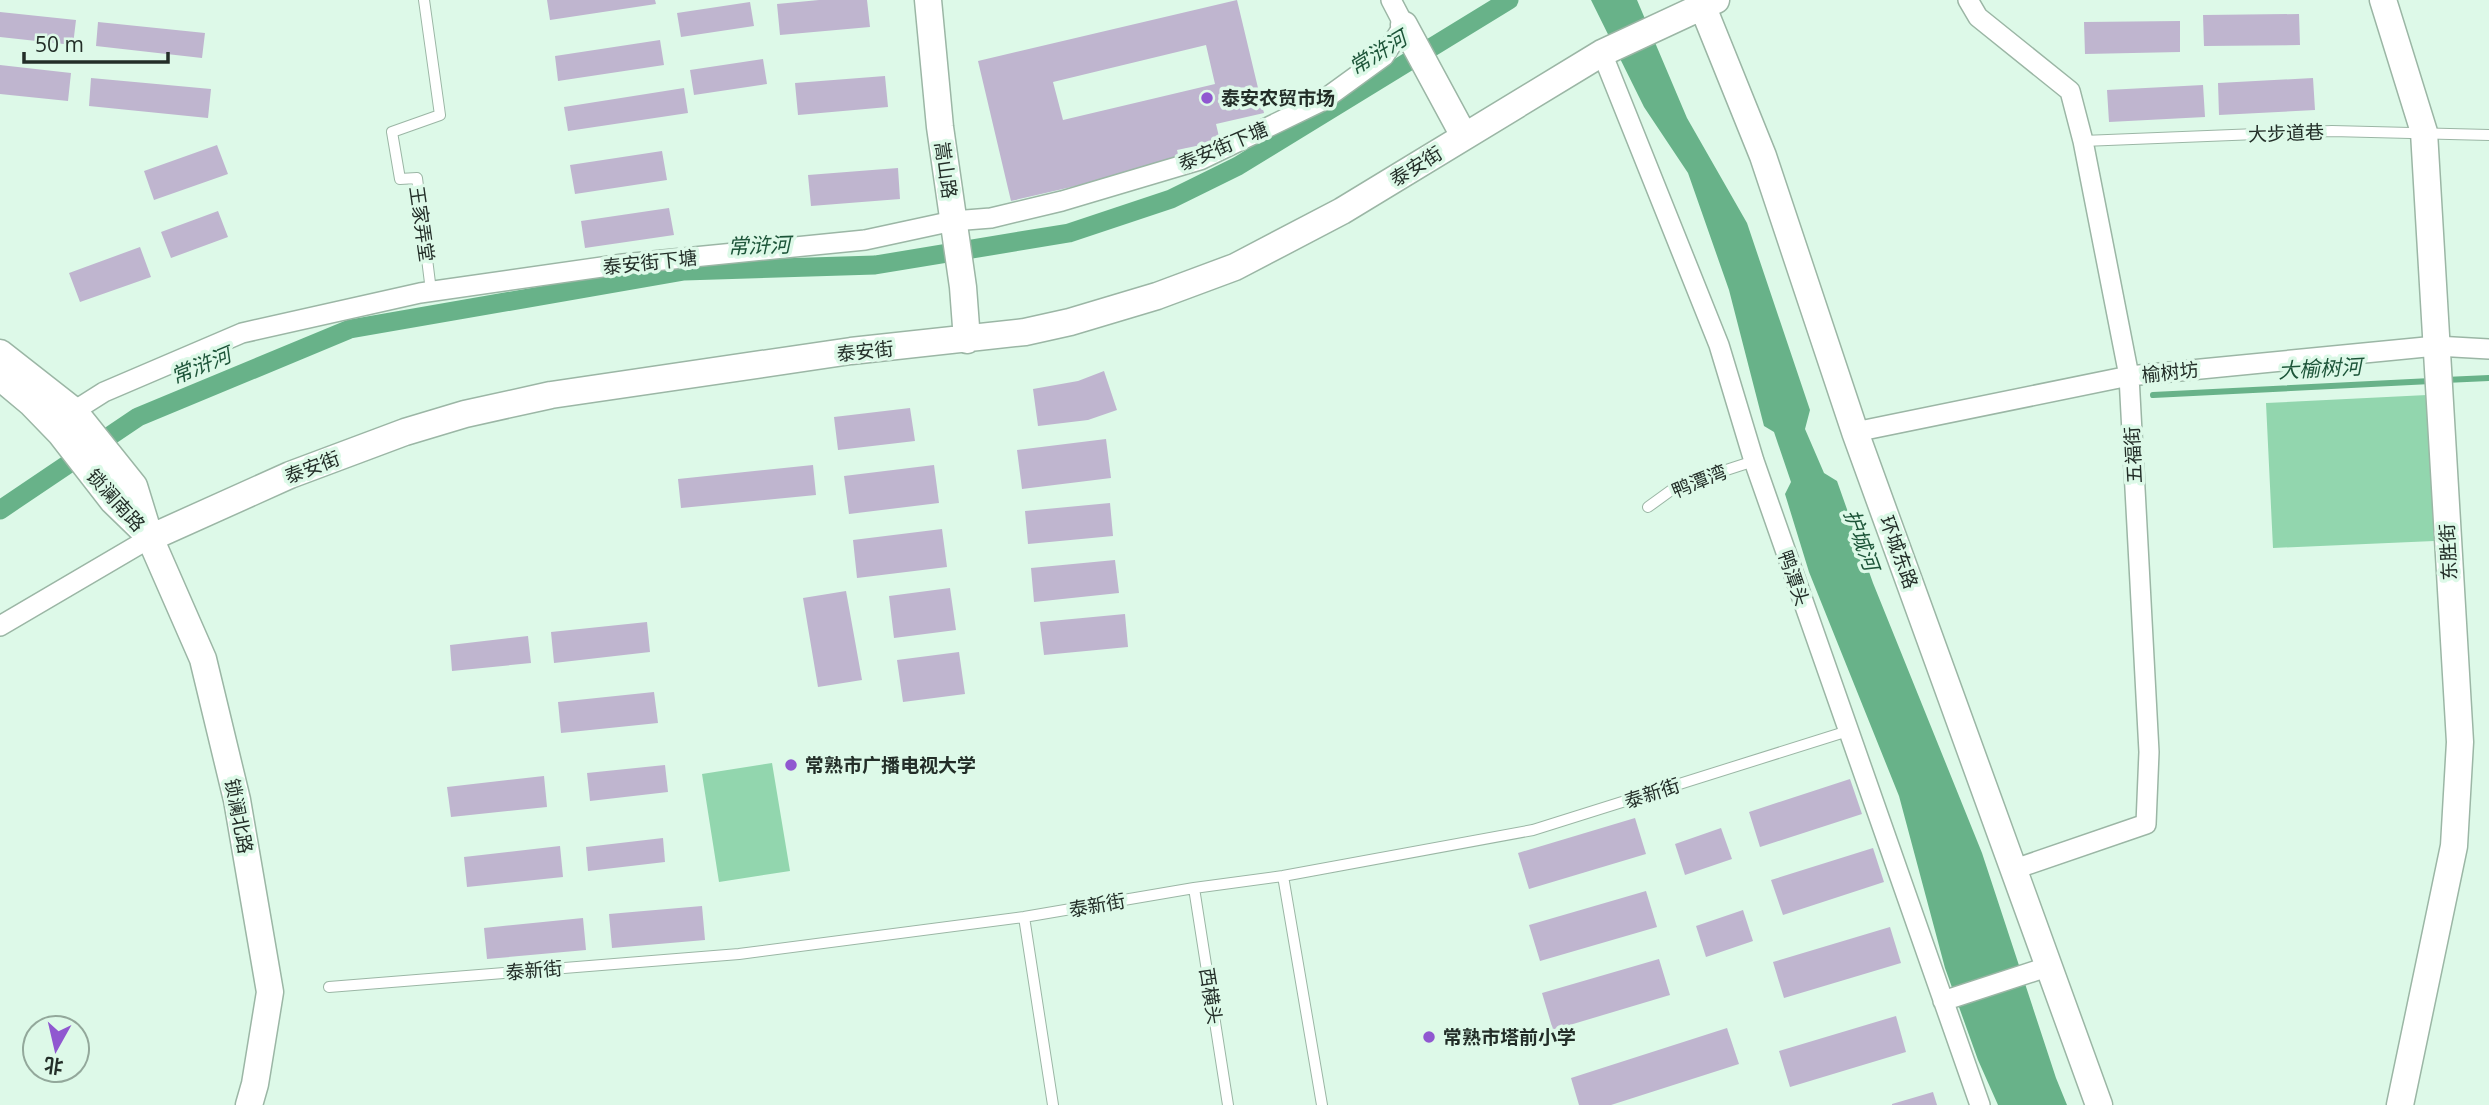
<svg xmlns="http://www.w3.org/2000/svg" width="2489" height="1105" font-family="'Open Sans','Noto Sans SC',sans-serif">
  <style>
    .green { fill: #92d6ae }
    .water { fill: #68b289 }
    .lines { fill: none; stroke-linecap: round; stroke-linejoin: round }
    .stream { stroke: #68b289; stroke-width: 6 }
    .canal { stroke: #68b289; stroke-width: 19 }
    .building { fill: #bfb5cf; fill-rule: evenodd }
    .lane-casing { stroke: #9bb6a5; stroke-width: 12 }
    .street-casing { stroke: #9bb6a5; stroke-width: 22 }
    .secondary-casing { stroke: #9bb6a5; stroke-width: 29 }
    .lane { stroke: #fff; stroke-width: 10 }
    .street { stroke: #fff; stroke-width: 19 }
    .secondary { stroke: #fff; stroke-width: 26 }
    .poi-dot { fill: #9058d0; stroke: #ddf9e8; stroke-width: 2.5 }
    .labels { text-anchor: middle; stroke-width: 7; stroke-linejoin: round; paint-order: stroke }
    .poi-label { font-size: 19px; font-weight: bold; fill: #232e28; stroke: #ddf9e8; text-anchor: start }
    .street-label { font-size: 19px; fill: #232e28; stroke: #ddf9e8 }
    .water-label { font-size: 21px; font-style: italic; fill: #1d5539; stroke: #ddf9e8 }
  </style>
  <rect width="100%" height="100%" fill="#ddf9e8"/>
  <path class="green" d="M2427,395l7,146 -161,7 -7,-145z
    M772,763l18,108 -71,11 -17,-108z"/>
  <path class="water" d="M1591,0h46l50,118 60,105 63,187 -5,19 19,44 13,8 36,102 109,270 74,225 11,27h-69l-20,-45 -33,-92 -46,-172 -90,-224 -24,-78 6,-12 -17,-50 -10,-6 -35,-136 -41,-117 -44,-66z"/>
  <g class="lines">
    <path class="stream" d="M2445,380l44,-2
      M2153,395l278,-14"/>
    <path class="canal" d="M0,510l138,-93 212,-88 334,-58 191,-6 194,-32 102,-34 67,-33 271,-166"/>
  </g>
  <path class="building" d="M547,0h108l1,4 -106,16z
    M819,0h48l3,27 -90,8 -3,-31z
    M1237,0l27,113 -48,11 4,17 -43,9 3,12 -169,39 -33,-140zM1206,45l9,39 -152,36 -10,-38z
    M750,2l4,24 -73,11 -4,-24z
    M0,12l76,8 -3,25 -73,-8z
    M2299,14l1,31 -96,1 -1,-31z
    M2180,21v31l-95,2 -1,-32z
    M98,22l107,11 -3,25 -106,-12z
    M660,40l4,25 -106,16 -3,-25z
    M763,59l4,25 -73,11 -4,-25z
    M0,65l71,8 -3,28 -68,-7z
    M885,76l3,31 -90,8 -3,-32z
    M91,78l120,11 -3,29 -119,-12z
    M2313,78l2,32 -96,5 -1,-32z
    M2203,85l2,32 -96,5 -2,-32z
    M684,88l4,25 -120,18 -4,-24z
    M217,145l11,29 -74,26 -10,-29z
    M662,151l5,29 -92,14 -5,-29z
    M898,168l2,31 -89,7 -3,-31z
    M669,208l5,27 -89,13 -4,-27z
    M218,211l10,26 -57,21 -10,-26z
    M140,247l11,30 -71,25 -11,-29z
    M1104,371l13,39 -29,10 -50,6 -5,-37 45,-8z
    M910,408l5,33 -77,9 -4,-33z
    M1106,439l5,39 -89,11 -5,-39z
    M813,465l3,30 -135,13 -3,-29z
    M934,465l5,38 -90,11 -5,-38z
    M1110,503l3,33 -85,8 -3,-33z
    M942,529l5,38 -90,11 -4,-38z
    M1115,560l4,33 -85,9 -3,-34z
    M950,588l6,42 -62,8 -5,-42z
    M846,591l16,89 -44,7 -15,-89z
    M1125,614l3,33 -84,8 -4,-33z
    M647,622l3,30 -96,11 -3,-31z
    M528,636l3,27 -79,8 -2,-26z
    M959,652l6,42 -62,8 -6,-42z
    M654,692l4,31 -97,10 -3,-31z
    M665,765l3,27 -78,9 -3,-28z
    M544,776l3,31 -96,10 -4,-30z
    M1850,779l12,35 -102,33 -11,-35z
    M1635,818l11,36 -117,35 -11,-36z
    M1721,828l11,31 -47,16 -10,-31z
    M663,838l2,24 -77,9 -2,-24z
    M560,846l3,31 -96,10 -3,-30z
    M1873,848l11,34 -101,33 -12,-35z
    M1646,891l11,36 -117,34 -11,-36z
    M702,906l3,34 -93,8 -3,-34z
    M1743,910l10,31 -47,16 -10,-31z
    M583,918l3,32 -99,9 -3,-31z
    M1890,927l11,36 -117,35 -11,-36z
    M1659,959l11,36 -117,35 -11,-37z
    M1896,1016l10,36 -116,35 -11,-36z
    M1727,1028l12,36 -128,41h-32l-8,-27z
    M1933,1092l4,13h-45v-1z"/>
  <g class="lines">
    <defs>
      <path id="lane" d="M424,0l16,115 -48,17 8,47 17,-1 14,113
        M2083,141l249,-10 157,4
        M1648,507l29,-21 77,-25
        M1283,876l39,229
        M1194,888l34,217
        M1024,917l29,188
        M329,987l410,-33 285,-37 170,-29 89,-12 250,-46 315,-99"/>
      <path id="street" d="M1968,0l10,17 92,74 13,50 46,235 20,376 -3,72 -131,45
        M1602,53l117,292 35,116 226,644
        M74,411l30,-19 138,-59 178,-40 203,-29 242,-24 88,-19 38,-3 71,-17 138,-41 122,-59 62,-45 20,-31 -13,-25
        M1855,432l274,-56 307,-30 53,3
        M0,626l150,-88
        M1943,1001l107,-35"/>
      <path id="secondary" d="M928,0l12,127 23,160 4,53
        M1700,0l63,156 92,276 244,673
        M2383,0l41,132 36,610 -6,104 -54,259
        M1404,25l60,111
        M0,353l74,58 60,75 16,52 53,121 34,141 33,192 -15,92 -6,21
        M0,377l31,26 30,31 52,67 34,33
        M150,538l140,-63 115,-43 60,-18 86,-19 300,-44 174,-19 45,-10 87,-26 78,-29 107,-56 260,-158 114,-53"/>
    </defs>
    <use href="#lane" class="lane-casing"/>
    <use href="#street" class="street-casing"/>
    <use href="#secondary" class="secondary-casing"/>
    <use href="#lane" class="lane"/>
    <use href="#street" class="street"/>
    <use href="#secondary" class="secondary"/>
  </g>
  <g class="poi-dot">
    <circle cx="1207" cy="98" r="7"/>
    <circle cx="791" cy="765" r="7"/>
    <circle cx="1429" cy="1037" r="7"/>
  </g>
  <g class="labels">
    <g class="poi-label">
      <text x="1221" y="105">泰安农贸市场</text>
      <text x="805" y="772">常熟市广播电视大学</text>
      <text x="1443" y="1044">常熟市塔前小学</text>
    </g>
    <g class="street-label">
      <text transform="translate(2286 133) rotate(-2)" y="7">大步道巷</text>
      <text transform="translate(1223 146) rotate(-23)" y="7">泰安街下塘</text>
      <text transform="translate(1416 166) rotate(-32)" y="7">泰安街</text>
      <text transform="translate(946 170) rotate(82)" y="7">嵩山路</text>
      <text transform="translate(422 224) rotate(82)" y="7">王家弄堂</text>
      <text transform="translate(650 262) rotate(-6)" y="7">泰安街下塘</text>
      <text transform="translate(865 351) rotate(-6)" y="7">泰安街</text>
      <text transform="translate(2170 372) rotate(-6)" y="7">榆树坊</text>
      <text transform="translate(2133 455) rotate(-93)" y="7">五福街</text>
      <text transform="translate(312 467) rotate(-21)" y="7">泰安街</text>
      <text transform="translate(1699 481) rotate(-22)" y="7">鸭潭湾</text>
      <text transform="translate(116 500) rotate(48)" y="7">锁澜南路</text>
      <text transform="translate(1899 552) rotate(70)" y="7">环城东路</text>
      <text transform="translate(2448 552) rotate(-93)" y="7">东胜街</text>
      <text transform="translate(1794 578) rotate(71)" y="7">鸭潭头</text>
      <text transform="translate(1652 793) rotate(-18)" y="7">泰新街</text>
      <text transform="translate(239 816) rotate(79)" y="7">锁澜北路</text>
      <text transform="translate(1097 905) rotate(-10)" y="7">泰新街</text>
      <text transform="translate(534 970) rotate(-5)" y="7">泰新街</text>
      <text transform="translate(1211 996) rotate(81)" y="7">西横头</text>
    </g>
    <g class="water-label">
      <text transform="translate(1378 53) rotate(-31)" y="7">常浒河</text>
      <text transform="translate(759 246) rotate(-2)" y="7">常浒河</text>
      <text transform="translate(201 366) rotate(-22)" y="7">常浒河</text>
      <text transform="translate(2320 369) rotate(-3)" y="7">大榆树河</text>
      <text transform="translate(1861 540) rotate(70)" y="7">护城河</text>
    </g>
  </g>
  <g transform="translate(56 1049) rotate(188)"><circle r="33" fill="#ddf9e8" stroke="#93a89b" stroke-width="2"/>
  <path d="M0-5L12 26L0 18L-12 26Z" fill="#9058d0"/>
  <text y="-10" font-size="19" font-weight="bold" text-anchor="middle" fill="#232e28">北</text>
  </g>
  <path d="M24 52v10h144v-10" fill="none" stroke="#232e28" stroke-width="3.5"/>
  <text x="35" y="52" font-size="21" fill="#232e28" stroke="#ddf9e8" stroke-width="5" paint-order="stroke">50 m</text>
</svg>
